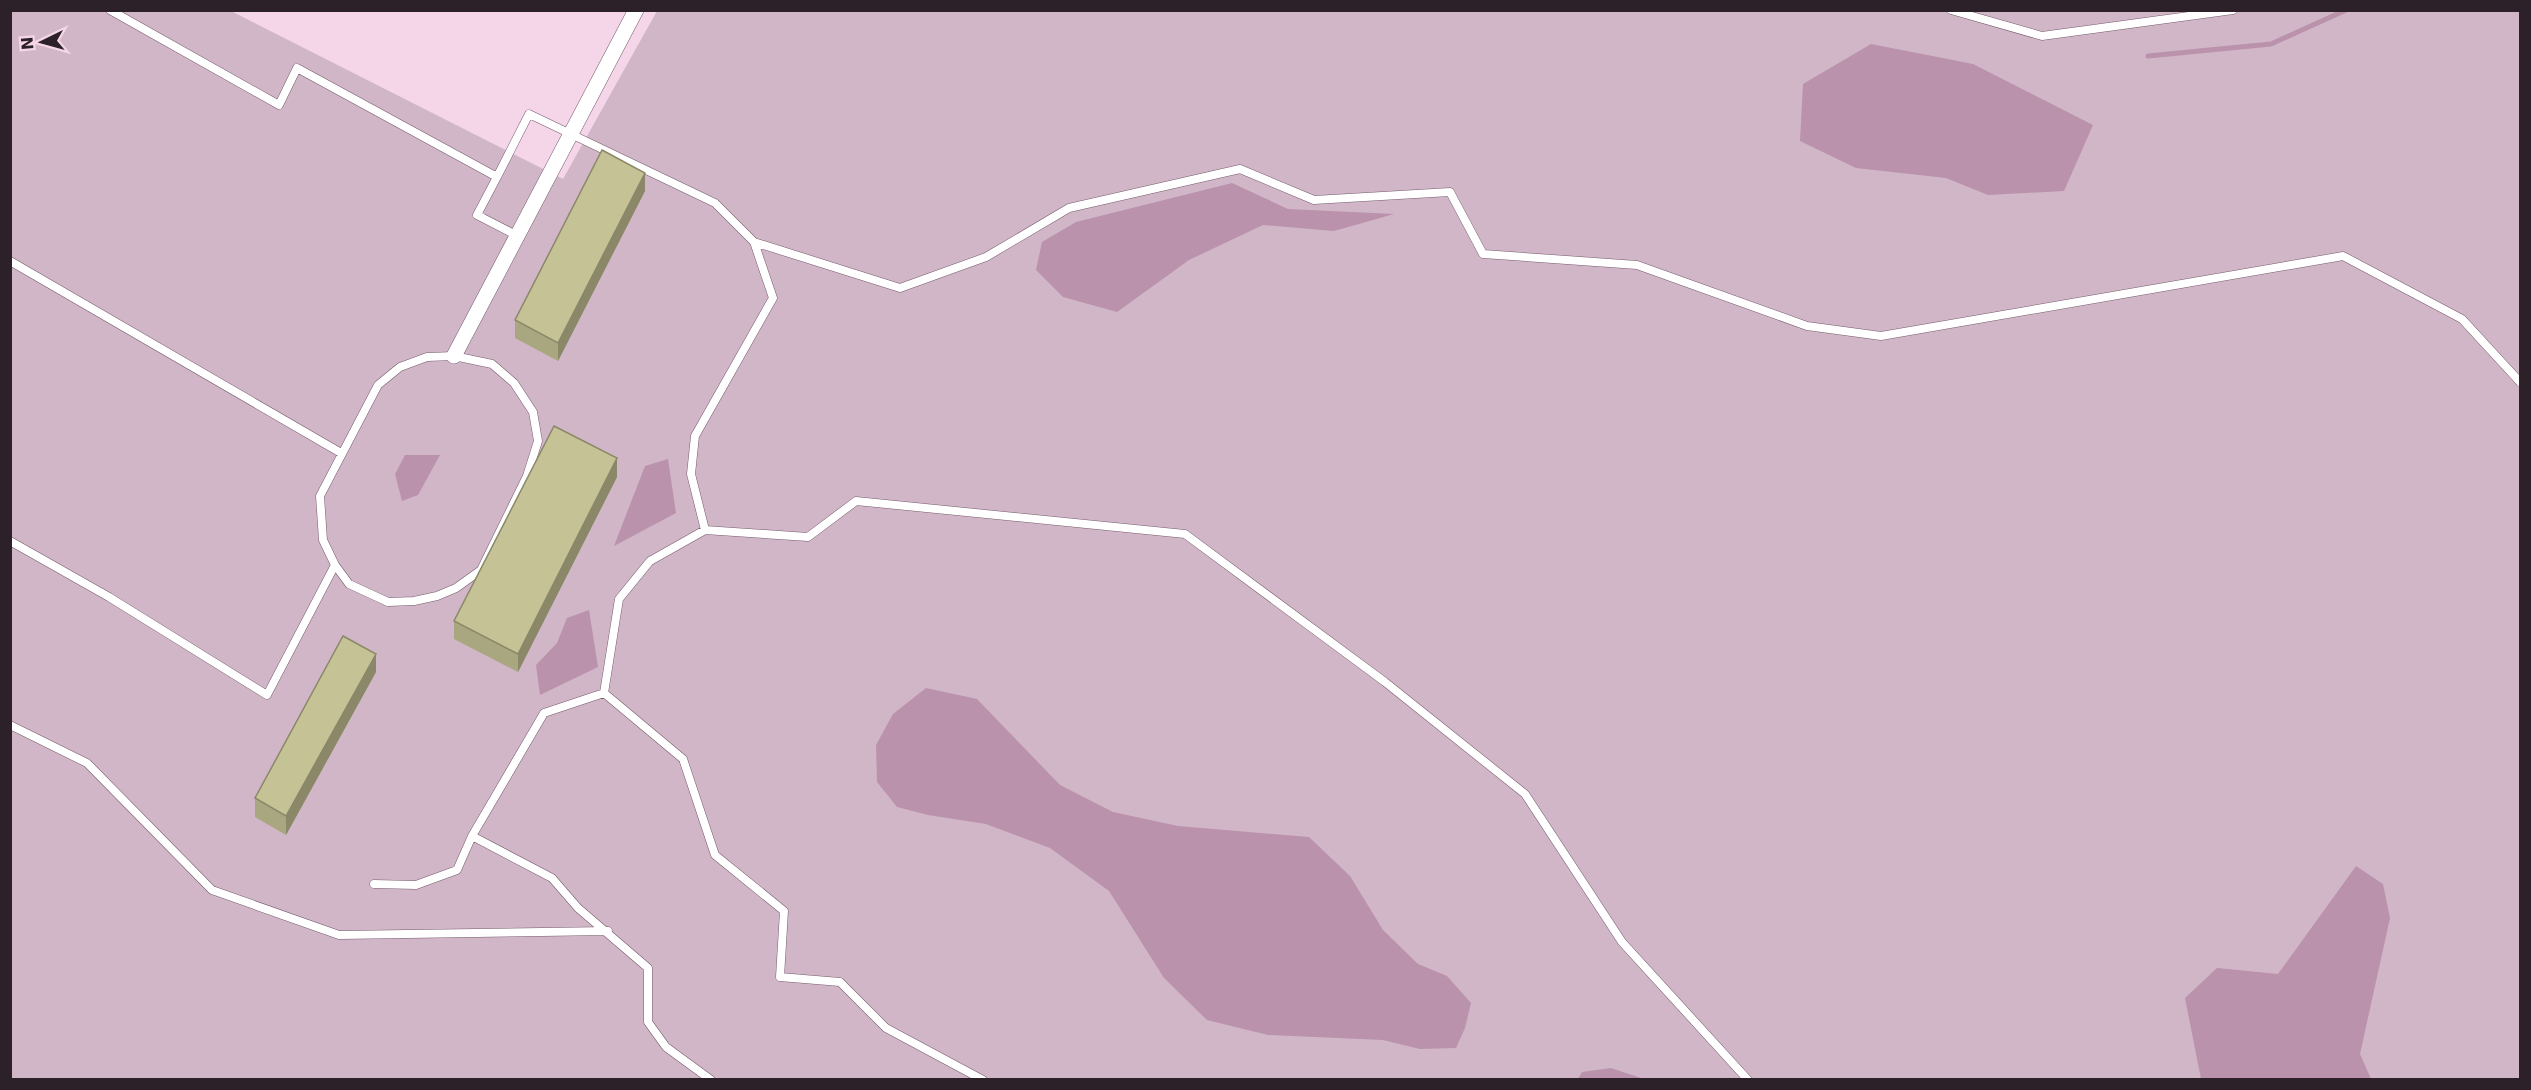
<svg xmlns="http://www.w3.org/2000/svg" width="2531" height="1090" font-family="'DejaVu Sans',sans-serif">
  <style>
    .green { fill: #d0b6c7 }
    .water { fill: #ba92ac }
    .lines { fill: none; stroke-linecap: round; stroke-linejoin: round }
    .stream { stroke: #ba92ac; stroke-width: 5 }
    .service-casing { stroke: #755b6c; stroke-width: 9 }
    .minor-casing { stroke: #755b6c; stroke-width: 16 }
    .service { stroke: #fff; stroke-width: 8 }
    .minor { stroke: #fff; stroke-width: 15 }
    .wall { fill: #a9a780 }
    .shaded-wall { fill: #8a8868 }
    .building { fill: #c5c295; stroke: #8a8868; stroke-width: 1.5 }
  </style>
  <rect width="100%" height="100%" fill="#f5d6e9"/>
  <path class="green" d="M11,11h220l332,168 94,-168h1863v1068h-2509z"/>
  <path class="water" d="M1871,44l102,20 120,61 -29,66 -76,4 -42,-17 -90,-10 -56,-27 3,-57z
    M1232,183l56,26 106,5 -60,17 -71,-6 -74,35 -72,52 -54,-15 -27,-27 6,-28 34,-20z
    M405,455h35l-22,40 -16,6 -7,-27z
    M668,459l8,54 -62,33 31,-80z
    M589,610l9,57 -58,28 -4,-30 21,-22 10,-25z
    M926,688l51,11 83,86 53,27 65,14 131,11 41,39 33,54 35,34 29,12 24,27 -6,25 -9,20 -36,1 -37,-9 -115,-5 -61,-15 -43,-42 -55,-87 -59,-43 -64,-24 -58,-9 -31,-8 -20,-25 -1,-37 17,-31z
    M2356,866l27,18 7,34 -30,136 11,25h-170l-16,-81 32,-30 61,6z
    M1611,1068l33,11h-66l4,-7z"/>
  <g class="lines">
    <path class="stream" d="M2148,56l123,-12 75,-34"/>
    <defs>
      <path id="service" d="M110,10l169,95 18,-37 200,109 -20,38 39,20
        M1951,10l91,26 191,-26
        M754,242l146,46 86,-31 83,-49 171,-39 74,31 136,-8 33,62 154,11 170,61 74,10 462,-80 119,63 58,63
        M10,261l331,192
        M454,356l38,8 22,19 19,29 5,29 -11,35 -46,94 -25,18 -19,8 -23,5 -26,1 -39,-18 -14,-19 -12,-25 -3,-44 58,-111 22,-18 27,-10z
        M705,530l103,7 48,-36 329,33 200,148 140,112 97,148 126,138
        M10,541l99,56 158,98 68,-130
        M604,693l79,66 32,96 69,56 -4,66 60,5 46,46 97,52
        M10,725l77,38 125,127 127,45 269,-4
        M472,836l80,42 26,30 70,60v54l18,25 45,33
        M374,884l42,1 41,-15 15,-34 72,-123 60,-20 15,-94 31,-38 55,-31 -14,-56 4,-38 78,-138 -19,-56 -39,-39 -186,-89 -32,63"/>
      <path id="minor" d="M454,356l182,-346"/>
    </defs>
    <use href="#service" class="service-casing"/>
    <use href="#minor" class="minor-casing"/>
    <use href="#service" class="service"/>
    <use href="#minor" class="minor"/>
  </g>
  <path class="wall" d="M645,191l-87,170 -43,-23v-18z
    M617,477l-99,195 -64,-33v-18z
    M376,672l-90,163 -31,-18v-19z"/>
  <path class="shaded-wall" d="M645,173v18l-87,170v-18z
    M617,458v19l-99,195v-18z
    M376,654v18l-90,163v-19z"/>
  <path class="building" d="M602,150l43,23 -87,170 -43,-23z
    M554,426l63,32 -99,196 -64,-33z
    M343,636l33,18 -90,162 -31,-18z"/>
  <rect width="2531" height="1090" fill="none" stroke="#2c2128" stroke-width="24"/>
  <g transform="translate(42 42) rotate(265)" stroke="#f5d6e9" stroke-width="4.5" paint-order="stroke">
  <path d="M0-4.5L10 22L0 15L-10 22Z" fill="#2c2128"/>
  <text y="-9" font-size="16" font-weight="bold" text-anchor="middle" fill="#2c2128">N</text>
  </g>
</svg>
